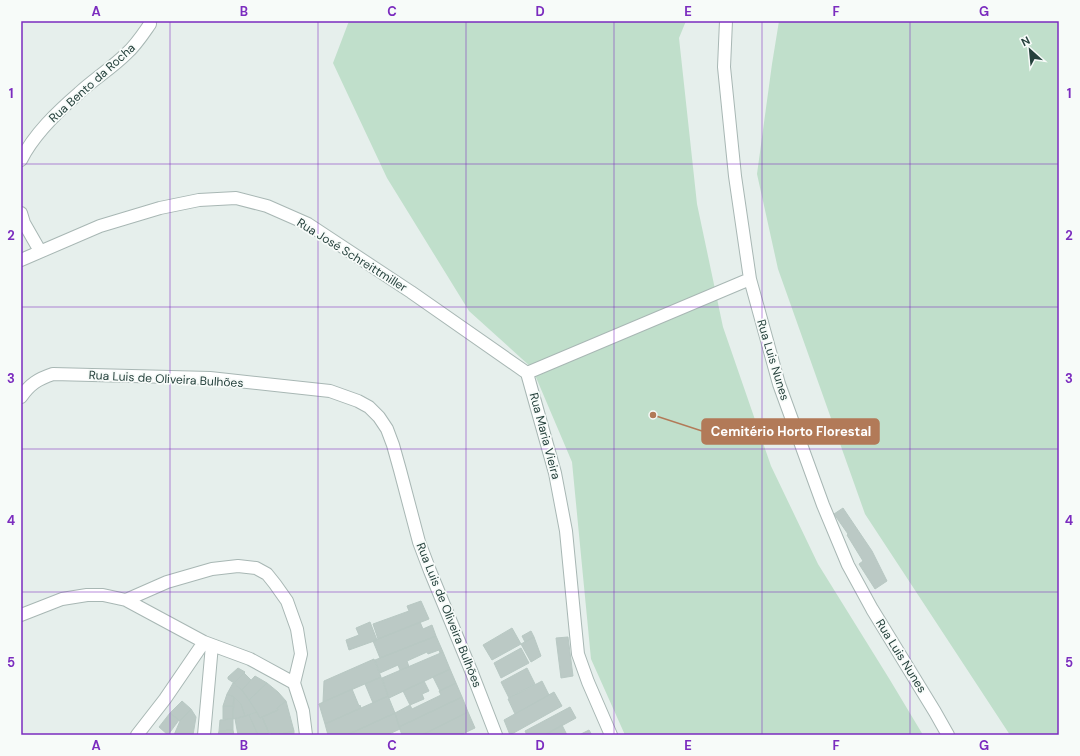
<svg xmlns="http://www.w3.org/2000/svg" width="1080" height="756" font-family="'DM Sans',sans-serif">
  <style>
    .green { fill: #c0dfcb }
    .building { fill: #bbc9c5; stroke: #b8c8c3 }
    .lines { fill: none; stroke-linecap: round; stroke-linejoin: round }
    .minor-casing { stroke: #a8b7b4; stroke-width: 14 }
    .minor { stroke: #fff; stroke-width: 12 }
    .grid { fill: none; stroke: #7b2cbf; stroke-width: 1; stroke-opacity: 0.55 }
    .labels { text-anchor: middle; stroke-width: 3.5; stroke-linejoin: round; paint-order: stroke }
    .street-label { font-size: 12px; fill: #25413c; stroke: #f7fbf9 }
    .leader { fill: none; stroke: #b27a58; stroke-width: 1.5 }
    .callout-dot { fill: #b27a58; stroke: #f7fbf9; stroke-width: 1.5 }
    .callout { fill: #b27a58; stroke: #b27a58; stroke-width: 1.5 }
    .callout-label { font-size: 13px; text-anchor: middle; font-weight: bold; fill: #fff }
    .neatline { fill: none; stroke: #7b2cbf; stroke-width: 1.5 }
    .grid-label { font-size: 13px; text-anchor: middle; font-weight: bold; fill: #7b2cbf }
  </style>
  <rect width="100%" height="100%" fill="#e6efec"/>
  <path class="green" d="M349,21h337l-7,17 18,166 26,123 48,139 47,98 72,116 33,55h-298l-34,-76 -19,-197 -40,-94 -63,-57 -82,-133 -54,-115z
    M779,21h280v714h-49l-145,-221 -87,-245 -21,-95 15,-110z"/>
  <path class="building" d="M843,508l29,43 15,30 -12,8 -16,-25 4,-3 -16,-26 1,-1 -14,-20z
    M421,601l8,18 -51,20 -5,-15 36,-13 -2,-5z
    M370,622l7,18 -28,10 -3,-10 13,-5 -3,-7z
    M420,622l3,7 9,-4 4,11 -56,22 -7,-17z
    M512,628l9,16 -29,16 -9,-15z
    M531,631l3,6 -9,5 -3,-6z
    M436,636l7,16 -3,1 -1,-3 -11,4 -1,-2 -20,9 2,6 -9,3 -2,-5 -18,8 -5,-13z
    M534,637l7,19 -10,6 -10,-18z
    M568,637l5,39 -12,2 -5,-40z
    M521,648l8,15 -28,15 -7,-15z
    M443,652l7,17 -61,29 -7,-20z
    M374,659l7,18 -58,25 1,-21z
    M238,668l7,4 -11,11 -6,-4v-2z
    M527,668l8,16 -26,14 -8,-16z
    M450,669l6,14 -16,8 -7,-14z
    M244,673l7,7 -9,10 -8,-7z
    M255,676l12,7 -18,17 -7,-10z
    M381,677l7,19 -15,7 -8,-19z
    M424,681l5,10 -7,3 2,5 -14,6 -7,-14z
    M542,681l7,14 -34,19 -7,-15z
    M233,683l9,7 15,22 -12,4 -4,-12 -7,-7 -7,-3z
    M267,683l11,9 8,9 -9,7 1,2 -18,8 -11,-18z
    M456,683l6,14 -63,30 -4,-14 15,-8 2,4 29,-14 -2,-4z
    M352,689l7,17 1,-1 1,3 -36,16 -6,-20z
    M554,692l8,14 -52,29 -6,-15z
    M227,694l7,3 -1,9h-10z
    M388,696l7,17 -48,22h-19l-3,-11z
    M234,697l7,7 4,12 -12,3z
    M462,697l6,15 -46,23h-20l-3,-8z
    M182,701l9,8 -11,12 -10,-8z
    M286,701l8,30 -17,4h-6v-2h-2l-7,-16 16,-7 -1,-2z
    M223,706h10v13h-10z
    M570,707l6,11 -31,17h-18l-2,-4z
    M191,709l5,8 -3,18h-19l6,-14z
    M257,712l3,6 2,-1 7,16 -6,2h-5l-9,-20z
    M468,712l7,16 -15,7h-38z
    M170,713l9,7 -11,15 -9,-8z
    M395,713l5,16 -13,6h-40z
    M249,715l9,20h-20l-3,-16z
    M233,719v11l-14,1 1,-11z
    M562,725l5,10h-22l3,-2z
    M233,730l1,5h-16l1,-4z
    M589,730l3,5h-13z
    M294,731v4h-17z"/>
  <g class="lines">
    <defs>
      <path id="minor" d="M726,21l-2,46 11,109 15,103 29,105 44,121 25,60 24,44 63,103 13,23
        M21,160c13,-26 36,-48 58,-67 15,-14 33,-25 48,-40 9,-8 16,-19 23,-29
        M21,213l3,10 16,28
        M21,260l79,-34 60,-18 39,-8 37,-2 31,8 41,18 103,68 116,81
        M527,373l28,100 11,58 9,93 3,30 10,28 23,53
        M527,373l223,-94
        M21,397c9,-13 17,-18 32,-23l157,4 120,13 28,10 11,6 10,10 8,12 6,16 7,25 19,72 11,29 42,102 24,62
        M126,600l41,-18 45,-13 26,-3 18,2 11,6 8,10 12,17 10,28 4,25 -7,29
        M21,615l41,-16 25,-4h16l23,5 78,42 46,17 44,24 9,28 3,24
        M137,735l28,-36 39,-57
        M204,735l8,-90"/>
    </defs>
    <use href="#minor" class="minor-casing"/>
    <use href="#minor" class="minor"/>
  </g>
  <path class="grid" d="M170,21v714M318,21v714M466,21v714M614,21v714M762,21v714M910,21v714M21,164h1038M21,307h1038M21,449h1038M21,592h1038"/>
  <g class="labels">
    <g class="street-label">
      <text transform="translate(92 83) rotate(-42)" y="4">Rua Bento da Rocha</text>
      <text transform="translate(352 255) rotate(32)" y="4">Rua José Schreittmiller</text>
      <text transform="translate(773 360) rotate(73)" y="4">Rua Luis Nunes</text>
      <text transform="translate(166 379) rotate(3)" y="4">Rua Luis de Oliveira Bulhões</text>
      <text transform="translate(545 436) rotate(75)" y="4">Rua Maria Vieira</text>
      <text transform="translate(449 615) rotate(68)" y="4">Rua Luis de Oliveira Bulhões</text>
      <text transform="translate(901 656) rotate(58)" y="4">Rua Luis Nunes</text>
    </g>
  </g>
  <path class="leader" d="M653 415L702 431"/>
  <circle class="callout-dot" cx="653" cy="415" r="4"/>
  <rect class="callout" x="702" y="419" width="177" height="25" rx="4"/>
  <g class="callout-label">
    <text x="791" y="436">Cemitério Horto Florestal</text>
  </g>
  <rect width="1080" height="756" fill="none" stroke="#f7fbf9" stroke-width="44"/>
  <g transform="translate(1030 50) rotate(333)" stroke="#f7fbf9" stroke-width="3" paint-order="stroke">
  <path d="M0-3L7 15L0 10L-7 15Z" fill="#25413c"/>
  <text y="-6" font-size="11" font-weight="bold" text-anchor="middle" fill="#25413c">N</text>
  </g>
  <rect x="22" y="22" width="1036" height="712" class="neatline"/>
  <g class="grid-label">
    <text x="96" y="16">A</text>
    <text x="244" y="16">B</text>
    <text x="392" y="16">C</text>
    <text x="540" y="16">D</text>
    <text x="688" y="16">E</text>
    <text x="836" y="16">F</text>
    <text x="984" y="16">G</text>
    <text x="11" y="98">1</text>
    <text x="1069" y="98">1</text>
    <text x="11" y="240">2</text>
    <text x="1069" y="240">2</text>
    <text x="11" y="383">3</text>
    <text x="1069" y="383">3</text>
    <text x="11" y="525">4</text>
    <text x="1069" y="525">4</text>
    <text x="11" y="667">5</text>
    <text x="1069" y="667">5</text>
    <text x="96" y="750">A</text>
    <text x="244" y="750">B</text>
    <text x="392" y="750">C</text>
    <text x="540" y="750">D</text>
    <text x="688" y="750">E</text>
    <text x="836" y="750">F</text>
    <text x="984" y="750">G</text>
  </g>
</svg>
